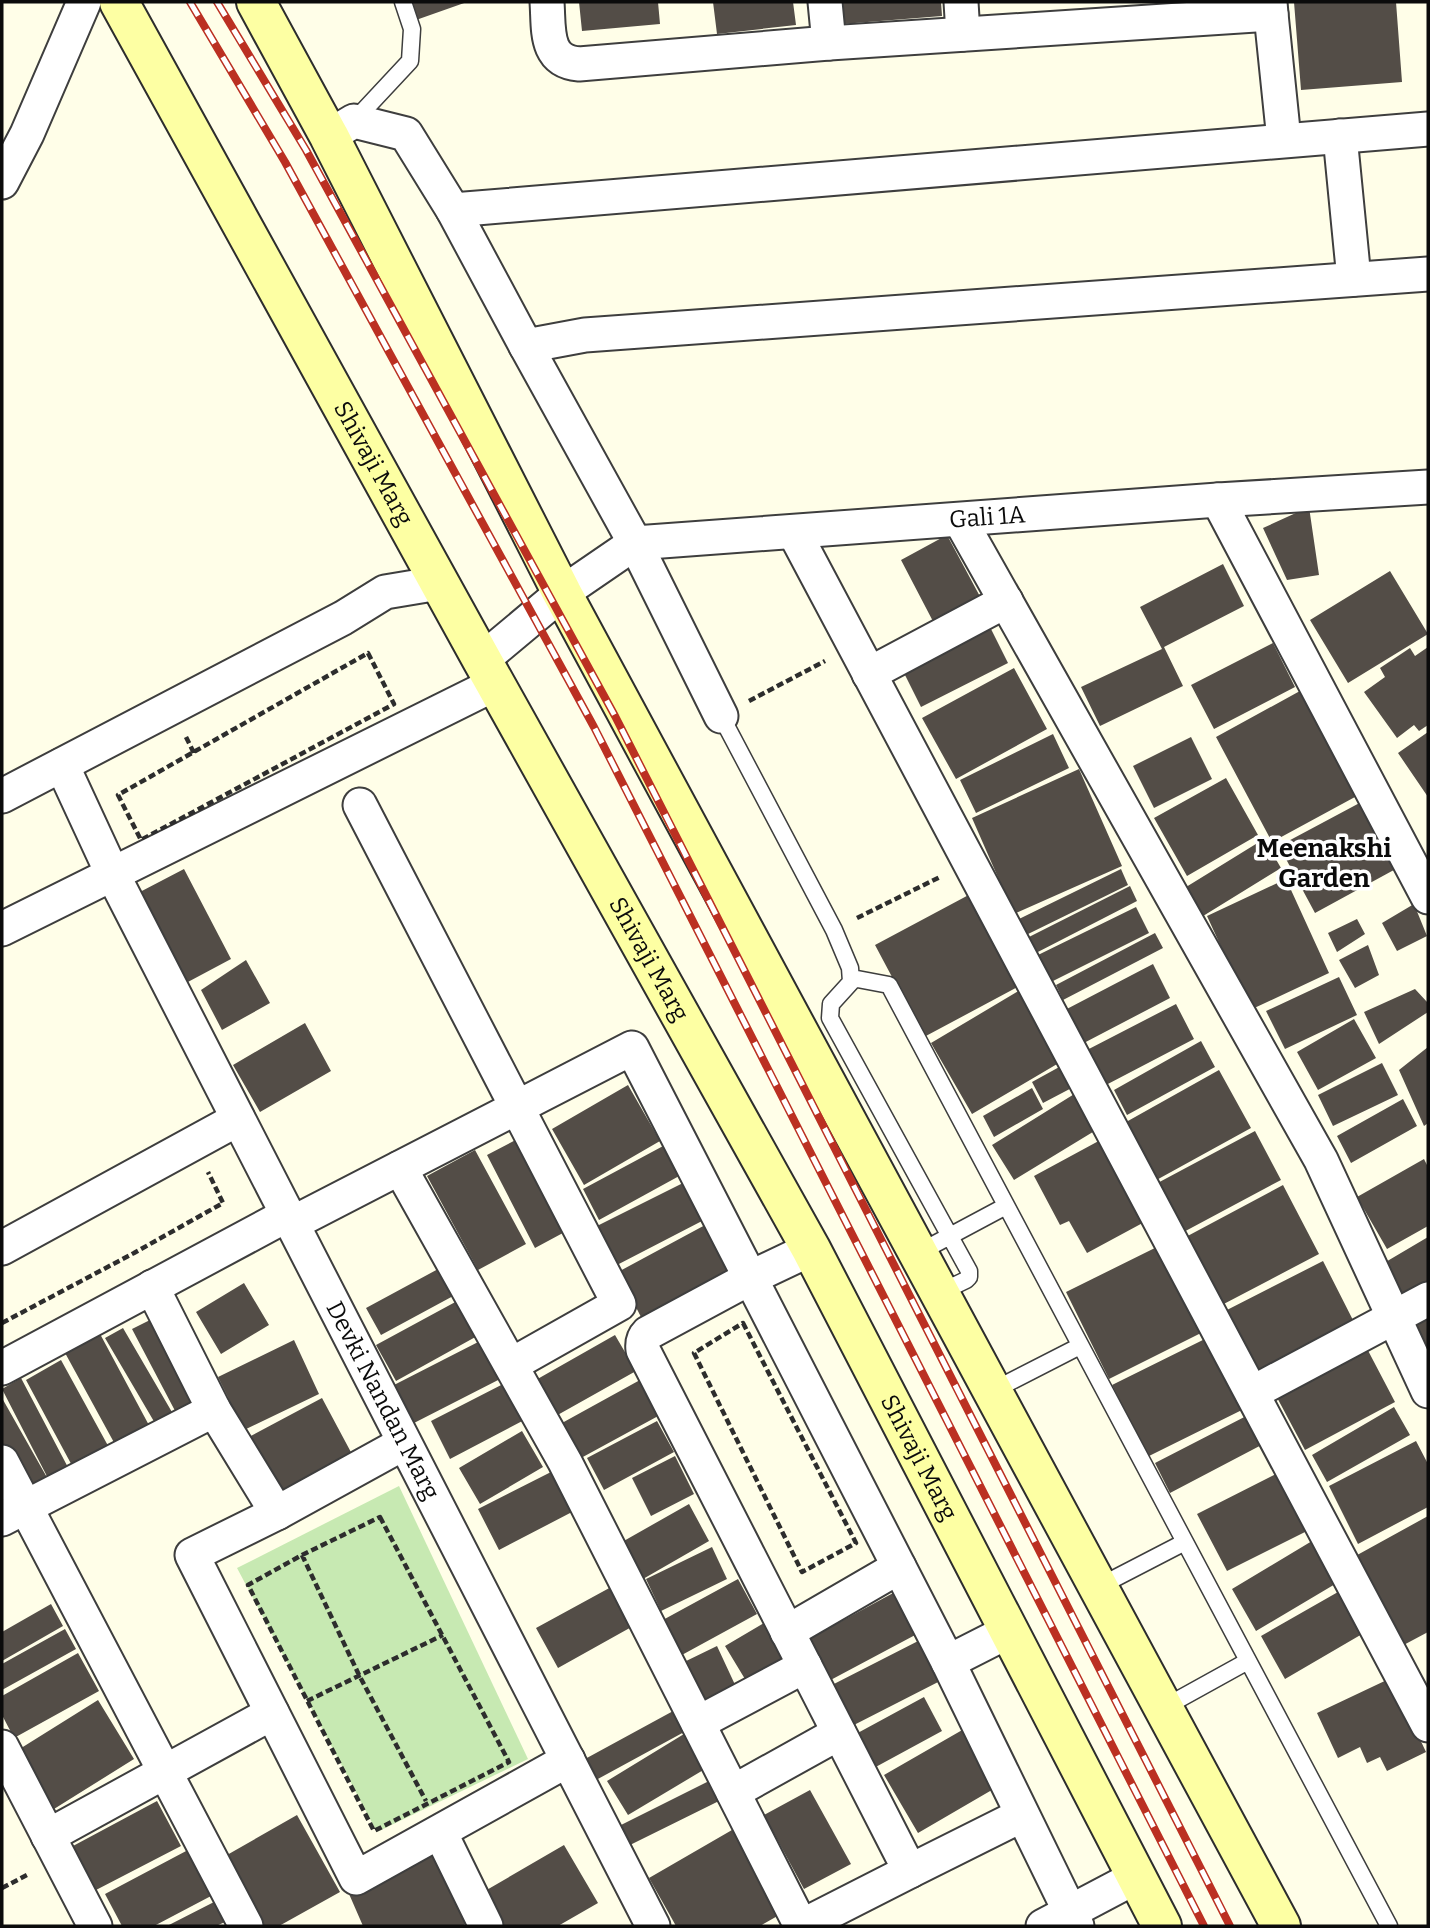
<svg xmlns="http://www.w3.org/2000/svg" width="1430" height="1928" font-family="Bitter,serif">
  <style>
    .green { fill: #c7e9b2 }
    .building { fill: #534d47 }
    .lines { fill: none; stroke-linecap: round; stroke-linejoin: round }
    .service-casing { stroke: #3e3e3e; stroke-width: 19 }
    .minor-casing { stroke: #3e3e3e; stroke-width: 37 }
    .secondary-casing { stroke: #2d2d2d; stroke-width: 42 }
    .path { stroke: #2d2d2d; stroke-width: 4.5; stroke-dasharray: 7 3.5; stroke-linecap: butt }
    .service { stroke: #fff; stroke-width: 16 }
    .minor { stroke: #fff; stroke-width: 33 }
    .secondary { stroke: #fdffa3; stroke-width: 38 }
    .rail-casing { stroke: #bb3022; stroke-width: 8 }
    .rail { stroke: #fff; stroke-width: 5; stroke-dasharray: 16; stroke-linecap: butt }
    .labels { text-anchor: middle; stroke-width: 7; stroke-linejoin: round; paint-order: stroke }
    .street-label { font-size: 24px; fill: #0b0b0b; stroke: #fff }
    .neighbourhood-label { font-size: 26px; font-weight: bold; fill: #0b0b0b; stroke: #fff }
  </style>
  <rect width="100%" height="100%" fill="#fffee8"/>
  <path class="green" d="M399,1486l129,273 -151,73 -140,-264z"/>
  <path class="building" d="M409,2h58l-51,18z
    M579,2h79l2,22 -78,7z
    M713,2h80l3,23 -79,9z
    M828,2h113l1,14 -112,9z
    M1294,2h102l6,80 -101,8z
    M1309,507l10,68 -32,5 -24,-52z
    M947,535l37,69 -47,25 -36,-69z
    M1223,564l21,42 -80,41 19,39 -83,40 -19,-39 81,-38 -22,-42z
    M1390,571l38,63 -80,49 -38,-63z
    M989,625l19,38 -87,44 -19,-38z
    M1273,643l22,44 -81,42 -23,-44z
    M1428,647v78l-9,6 -5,-6 -17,13 -33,-46 21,-15 -5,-9 30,-20 5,8z
    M1014,668l33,61 -91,50 -34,-61z
    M1309,686l57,105 -94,51 -56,-105z
    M1428,732v65l-30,-44z
    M1053,734l16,34 -93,45 -16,-33z
    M1191,737l21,42 -58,29 -21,-42z
    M1079,769l43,97 -108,48 -42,-96z
    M1226,778l32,57 -71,41 -33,-58z
    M1367,799l36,66 -88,48 -36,-67z
    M1264,839l17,29 -86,53 -17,-29z
    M184,869l47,90 -45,24 -48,-90z
    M1121,869l7,16 -102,50 -7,-16z
    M1286,879l43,94 -79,37 -43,-94z
    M1130,886l7,15 -105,54 -7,-16z
    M978,890l49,92 -103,55 -49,-92z
    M1414,904l13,32 -30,15 -15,-28z
    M1136,907l13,26 -98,49 -13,-27z
    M1357,919l8,15 -28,18 -9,-19z
    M1155,933l8,15 -100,52 -7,-15z
    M1368,945l11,30 -24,13 -16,-28z
    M246,960l24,43 -48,27 -21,-40z
    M1153,964l17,34 -90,47 -17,-34z
    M1339,977l18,38 -72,34 -19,-38z
    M1027,986l42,71 -97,57 -41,-71z
    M1415,989l13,14v9l-49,32 -15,-32z
    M1176,1004l18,35 -90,47 -19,-35z
    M1354,1019l22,39 -58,32 -21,-38z
    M305,1023l26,48 -71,41 -27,-47z
    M1201,1041l14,26 -88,48 -13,-25z
    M1428,1047v76l-4,3 -25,-56z
    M1072,1060l11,22 -40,21 -11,-21z
    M1382,1063l16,32 -65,31 -15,-31z
    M1219,1070l32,58 -100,55 -32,-57z
    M628,1085l32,56 -76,44 -32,-56z
    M1032,1088l11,21 -49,28 -11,-21z
    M1084,1088l22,36 -92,56 -22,-35z
    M1403,1099l14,27 -66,37 -14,-27z
    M1255,1131l26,49 -103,55 -26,-49z
    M525,1135l49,92 -39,21 -48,-93z
    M1106,1137l44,82 -63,34 -18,-32 -9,4 -26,-49z
    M665,1145l16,30 -82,45 -16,-31z
    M475,1150l51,94 -48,26 -51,-94z
    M1424,1159l4,8v59l-41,23 -30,-52z
    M683,1183l19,38 -87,45 -20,-39z
    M1283,1185l36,69 -101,53 -36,-68z
    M707,1224l23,45 -89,48 -23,-45z
    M1428,1237v61l-19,11 -25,-46z
    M1167,1242l44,86 -102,51 -43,-87z
    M1323,1261l33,65 -99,52 -34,-66z
    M440,1268l15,27 -74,40 -15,-27z
    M244,1283l25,42 -48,29 -25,-42z
    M459,1300l20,35 -83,46 -20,-36z
    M1428,1310v55l-22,-44z
    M158,1316l50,97 -25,13 -51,-97z
    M123,1328l53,91 -17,11 -54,-92z
    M99,1332l52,97 -34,19 -53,-97z
    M1217,1333l35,72 -105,52 -35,-72z
    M615,1335l21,36 -82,46 -20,-36z
    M484,1339l20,38 -90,46 -20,-38z
    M294,1340l25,54 -75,36 -26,-53z
    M1363,1341l32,61 -90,48 -32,-60z
    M61,1360l51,93 -36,20 -50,-93z
    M21,1378l51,97 -20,11 -50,-97z
    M640,1380l20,35 -79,43 -19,-35z
    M509,1381l19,37 -78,41 -19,-38z
    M2,1398l47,83 -23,13 -24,-43z
    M322,1398l31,58 -76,40 -30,-58z
    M1394,1407l16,28 -83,47 -15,-27z
    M1256,1411l15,29 -101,53 -15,-30z
    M657,1421l17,31 -70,38 -17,-32z
    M522,1431l21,36 -63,37 -21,-36z
    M1416,1441l12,23v43l-70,37 -29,-58z
    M675,1456l19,38 -43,22 -19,-38z
    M1288,1468l29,58 -90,45 -30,-57z
    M551,1472l21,40 -73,38 -21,-41z
    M689,1504l20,37 -66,38 -21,-37z
    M1428,1516v116l-30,16 -48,-89z
    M1322,1535l25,42 -91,54 -24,-42z
    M712,1547l15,32 -66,32 -15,-32z
    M738,1579l19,35 -77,42 -19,-35z
    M613,1586l22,39 -77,43 -22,-40z
    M1345,1588l24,42 -84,49 -24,-43z
    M895,1592l22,42 -92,49 -22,-41z
    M51,1604l12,22 -61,35v-29z
    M771,1619l26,43 -46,27 -26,-43z
    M65,1629l11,20 -74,41v-26z
    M924,1638l20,41 -94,48 -20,-41z
    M717,1646l20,43 -35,17 -20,-43z
    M78,1653l21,38 -85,47 -12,-23v-19z
    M1391,1678l35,74 -39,19 -7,-14 -13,6 -7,-16 -22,11 -21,-45z
    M924,1697l18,34 -70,38 -18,-34z
    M98,1700l36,59 -80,50 -36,-59z
    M675,1710l11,21 -90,49 -11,-21z
    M964,1729l33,58 -79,46 -34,-58z
    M684,1734l21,35 -77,46 -21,-34z
    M711,1780l10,20 -91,45 -9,-20z
    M810,1790l41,74 -47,25 -40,-74z
    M157,1801l24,45 -85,44 -23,-44z
    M297,1815l43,77 -61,34h-22l-37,-67z
    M732,1830l49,84 -21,12h-84l-27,-48z
    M564,1845l34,58 -40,23h-62l-18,-31z
    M436,1846l34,76 -8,4h-99l-17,-39z
    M188,1850l23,46 -57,30h-32l-17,-32z
    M214,1902l11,20 -9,4h-49z"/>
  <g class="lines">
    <defs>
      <path id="service" d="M354,121l56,-60 2,-32 -9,-27
        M721,716l113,214 16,38 1,14 -20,22 -1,14 139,253v6l-3,3 -27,13
        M852,978l37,7 500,941
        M918,1253l88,-47
        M992,1391l88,-45
        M1098,1587l87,-45
        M1163,1708l85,-47"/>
      <g id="minor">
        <path d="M547,2c2,27 -3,59 32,62l250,-21 442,-29 -1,-12"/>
        <path d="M825,2l4,41"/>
        <path d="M961,2l2,32"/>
        <path d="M1271,14l13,126"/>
        <path d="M329,136l25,-15 52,13 47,76 73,136 109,197 86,173"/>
        <path d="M1340,136l14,143"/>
        <path d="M2,182l25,-48 57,-132"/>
        <path d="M453,210l975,-81"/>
        <path d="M526,346l59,-11 843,-61"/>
        <path d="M1218,500l210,397"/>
        <path d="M960,520l361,640 107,231"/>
        <path d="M794,532l634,1193"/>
        <path id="s1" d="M482,660l80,-67 73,-50 583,-43 210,-13"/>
        <path d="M869,674l137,-73"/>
        <path id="s2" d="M62,765l51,110 540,1051"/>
        <path d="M2,796l341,-178 42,-26 54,-9"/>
        <path d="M360,805l259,499 -108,61"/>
        <path d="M2,929l493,-245"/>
        <path d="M400,1168l165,294 236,464"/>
        <path d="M291,1224l341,-176 316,614 129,264"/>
        <path d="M2,1248l236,-129"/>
        <path d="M152,1287l62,123 63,103"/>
        <path d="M2,1368l285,-153"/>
        <path d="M1252,1393l176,-94"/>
        <path d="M404,1443l-127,70 -85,42 164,323 212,-118"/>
        <path d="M2,1462l244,464"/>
        <path d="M2,1519l212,-109"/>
        <path d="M787,1632l112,-65"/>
        <path d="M948,1662l61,-31"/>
        <path d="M698,1723l107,-57"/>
        <path d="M2,1747l93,179"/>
        <path d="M733,1792l106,-59"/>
        <path d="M440,1832l46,94"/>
        <path d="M48,1836l224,-123"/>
        <path d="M910,1871l112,-56"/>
        <path d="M802,1926l108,-55 -267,-521c-1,-7 0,-12 5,-17l102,-55 61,-29"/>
        <path d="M1043,1926l93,-49"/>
      </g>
      <g id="secondary">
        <path id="s3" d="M119,2l363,658 329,589 351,677"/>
        <path d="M256,2l73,134 233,457 719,1333"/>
      </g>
    </defs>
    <use href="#service" class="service-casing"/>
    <use href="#minor" class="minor-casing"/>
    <use href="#secondary" class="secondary-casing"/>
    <path class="path" d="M368,653l26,51 -253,136 -23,-45z
      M749,701l76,-40
      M186,737l8,16
      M857,918l83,-41
      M2,1323l132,-70 89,-50 -15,-31
      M743,1323l113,220 -54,29 -108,-219z
      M380,1517l129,245 -135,69 -126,-246 54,-30z
      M302,1555l57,120 67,126
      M307,1701l136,-66
      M2,1888l27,-14"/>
    <use href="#service" class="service"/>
    <use href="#minor" class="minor"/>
    <use href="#secondary" class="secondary"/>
    <defs>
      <path id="rail" d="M190,2l95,160 309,565 610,1199
        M217,2l89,148 309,566 615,1210"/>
    </defs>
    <use href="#rail" class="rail-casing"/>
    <use href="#rail" class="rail"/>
  </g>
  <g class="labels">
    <g class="street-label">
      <text dy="8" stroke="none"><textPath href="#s3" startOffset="527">Shivaji Marg</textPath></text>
      <text dy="8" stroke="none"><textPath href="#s1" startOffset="546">Gali 1A</textPath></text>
      <text dy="8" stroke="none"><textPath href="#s3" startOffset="1094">Shivaji Marg</textPath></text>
      <text dy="8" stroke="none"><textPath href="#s2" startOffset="712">Devki Nandan Marg</textPath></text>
      <text dy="8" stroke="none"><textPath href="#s3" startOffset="1661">Shivaji Marg</textPath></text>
    </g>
    <g class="neighbourhood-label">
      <text x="1324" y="857">Meenakshi<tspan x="1324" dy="30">Garden</tspan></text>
    </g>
  </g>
  <rect width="1430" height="1928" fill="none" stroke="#0b0b0b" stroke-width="7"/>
</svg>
